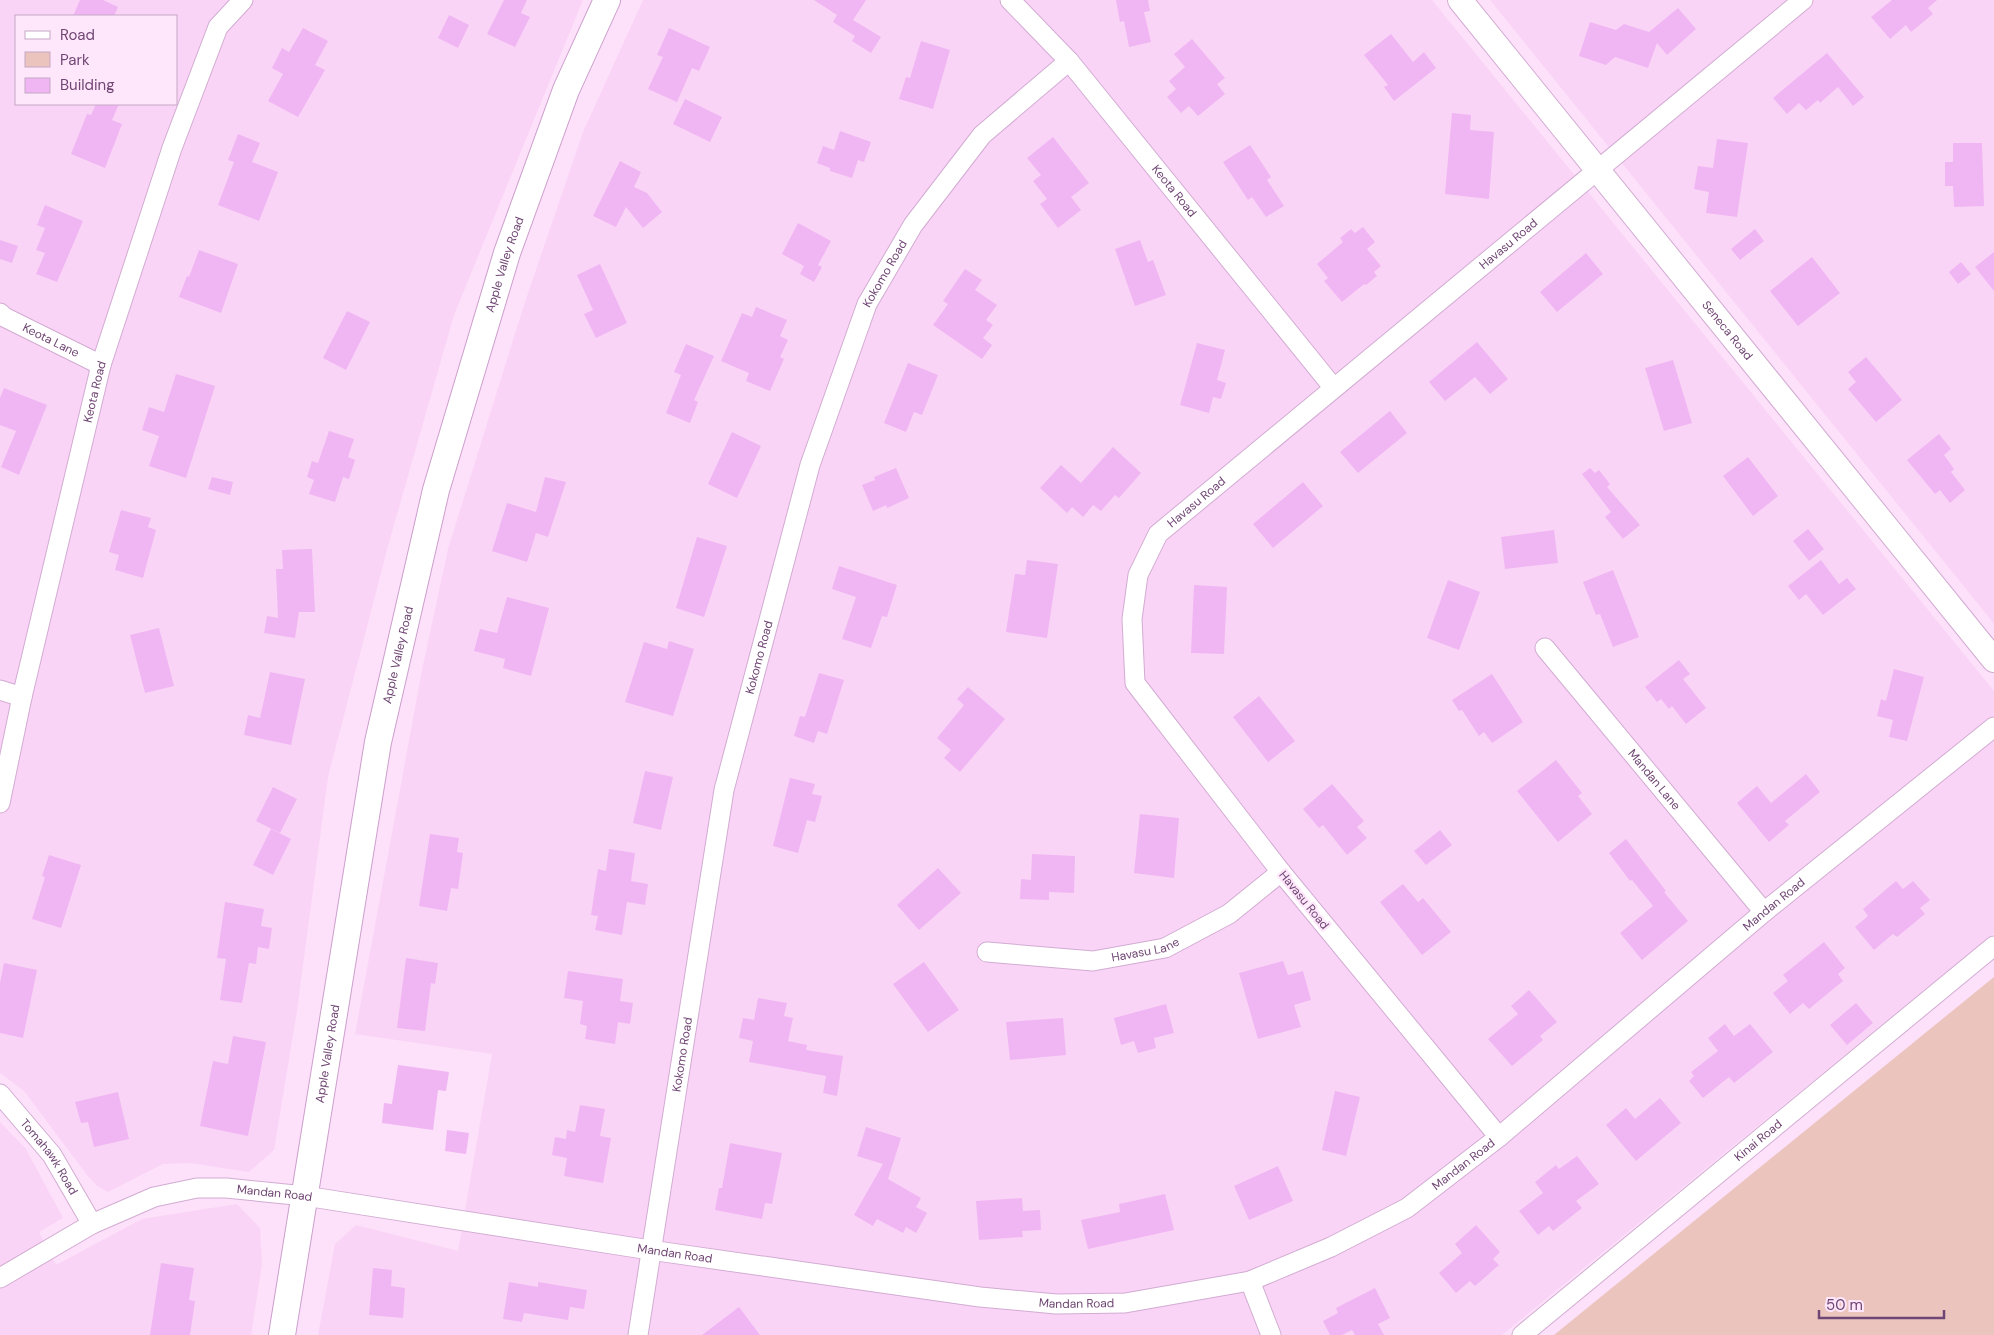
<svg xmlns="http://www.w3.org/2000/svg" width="1994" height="1335" font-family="'DM Sans',sans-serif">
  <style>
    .residential { fill: #fad4f6; fill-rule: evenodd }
    .green { fill: #ebc4be }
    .building { fill: #f0b6f3 }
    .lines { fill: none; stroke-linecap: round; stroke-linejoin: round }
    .minor-casing { stroke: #d2acd2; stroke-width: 21 }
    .tertiary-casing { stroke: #d2acd2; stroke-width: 26 }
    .secondary-casing { stroke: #cc9fcc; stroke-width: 28 }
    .minor { stroke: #fff; stroke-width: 19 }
    .tertiary { stroke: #fff; stroke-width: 24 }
    .secondary { stroke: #fff; stroke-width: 26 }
    .labels { text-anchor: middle; stroke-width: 4.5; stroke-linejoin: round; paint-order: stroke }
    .street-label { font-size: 12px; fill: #704674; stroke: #ffe7fb }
  </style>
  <rect width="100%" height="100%" fill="#fde0f9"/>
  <path class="residential" d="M0,0h583l-129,315 -66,231 -60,231 -31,234 -23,139 -25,22 -59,-9 -27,1 -55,28 -11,-6 -10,-11 -63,-84 -24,-18zM16,16h160v88h-160z
    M643,0h789l562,691v242l-492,402h-1184l17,-91 21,-19 102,26 34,-197 -137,-20 67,-364 26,-121 75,-241 60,-176z
    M1490,0h504v624l-7,-9z
    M0,1122l26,27 37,69 -24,14 17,33 86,-46 95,-15 23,24 2,36 -11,71h-251z"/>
  <path class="green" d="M1994,977v358h-440z"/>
  <path class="building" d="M80,0h23l15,7 -4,9h-41z
    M504,0h23l-6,13 9,4 -15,30 -28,-13z
    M814,0h52l-13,20 28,17 -10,16 -19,-12 3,-5 -22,-14 4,-7z
    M1116,0h32l2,11 -6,1 7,30 -22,5 -5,-26 -4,1z
    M1892,0h45l-9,8 5,6 -22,18 -5,-7 -16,14 -19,-22z
    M1678,8l18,21 -29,26 -10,-12 -9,25 -33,-11 -9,8 -27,-9 11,-34 26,8 8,-6 25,8z
    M449,15l20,10 -11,23 -20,-10z
    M303,28l25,13 -13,24 10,5 -27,47 -30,-16 15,-27 -11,-6 10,-20 7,4z
    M669,28l41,19 -11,24 -7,-3 -15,34 -29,-13 15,-32 -6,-2z
    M1391,34l22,28 11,-10 12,16 -42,33 -10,-14 4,-2 -24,-30z
    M1192,39l33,39 -8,6 8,10 -27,22 -9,-10 -8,7 -14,-16 9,-8 -7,-8 16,-14 -11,-13z
    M921,41l29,9 -17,59 -34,-10 7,-22 4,1z
    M1827,53l37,44 -11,9 -15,-19 -18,16 -2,-3 -12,10 -7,-7 -12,11 -14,-16z
    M685,99l37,18 -12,25 -37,-18z
    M96,104h23l-7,16 10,4 -17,44 -34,-14 16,-40 4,1z
    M1452,113l19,2 -1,15 24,2 -5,67 -44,-5z
    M840,131l31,11 -7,20 -6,-2 -6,18 -22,-7v-3l-13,-5 6,-17 11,4z
    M238,134l22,9 -8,19 26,10 -19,49 -41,-16 16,-43 -6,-2z
    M1053,137l36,46 -18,14 10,13 -23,18 -18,-24 7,-5 -14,-18 8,-6 -14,-17z
    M1717,139l31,4 -11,74 -31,-4 3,-21 -15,-3 4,-23 15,2z
    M1953,143h29l2,63 -30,1 -1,-21h-8v-24h8z
    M1250,145l21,32 -4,3 17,26 -18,11 -14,-20 -4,3 -25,-38z
    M620,161l21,11 -7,15 13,6 15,19 -19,16 -17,-21 -10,20 -23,-11z
    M45,205l38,16 -26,61 -21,-8 9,-21 -9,-3 9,-22 -8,-3z
    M798,223l33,18 -13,24 4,2 -8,15 -14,-8 4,-8 -22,-12z
    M1363,227l12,15 -8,7 14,17 -7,6 3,4 -11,9 -2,-1 -22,18 -18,-21 4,-3 -11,-14 26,-22 -3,-4 11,-9 4,4z
    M1755,229l9,12 -24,19 -9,-11z
    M0,240l18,6 -6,17 -12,-4z
    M1140,240l8,22 5,-2 13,35 -31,11 -20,-57z
    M199,250l39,14 -17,49 -42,-16 8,-21 2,1z
    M1994,252v39l-19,-24z
    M1586,253l17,21 -46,38 -17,-20z
    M1812,257l28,36 -42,33 -28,-35z
    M1961,262l10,12 -13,10 -9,-12z
    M600,264l27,59 -31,15 -12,-24 9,-4 -16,-35z
    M965,269l17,11 -7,10 22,15 -11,15 7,5 -10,13 9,7 -10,14 -49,-34 15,-21 -5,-3z
    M756,307l31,13 -7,16 8,4 -8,17 4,2 -14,32 -24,-10 3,-8 -28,-12 21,-48 10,4z
    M347,311l23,11 -24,48 -23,-12z
    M1477,342l31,37 -18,15 -15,-17 -30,24 -16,-19z
    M1197,343l28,7 -8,30 9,3 -5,16 -8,-2 -4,16 -29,-8z
    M686,344l28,12 -20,44 4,2 -8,21 -24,-10 15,-38 -7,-3z
    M1866,357l36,43 -26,22 -28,-33 8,-7 -8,-10z
    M1673,360l19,63 -28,8 -19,-63z
    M908,363l30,12 -16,40 -8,-3 -8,20 -22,-9z
    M176,374l39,12 -29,92 -37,-12 10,-30 -17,-6 7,-23 15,5z
    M4,388l43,17 -28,70 -18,-8 15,-36 -16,-6v-27z
    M1390,411l17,22 -49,40 -18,-21z
    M329,431l25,8 -6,18 7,3 -6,19 -6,-2 -8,25 -26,-8 5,-14 -7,-3 5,-16 6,2z
    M732,432l29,14 -24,52 -29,-14z
    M1939,434l12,15 -7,6 10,14 -3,3 14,18 -15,13 -10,-13 -5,4 -28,-34z
    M1113,447l28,26 -22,25 -4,-3 -14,16 -8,-6 -10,12 -11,-10 -5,6 -27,-25 21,-23 20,18z
    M1748,457l30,39 -25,20 -30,-40z
    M896,468l13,30 -22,10 -1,-3 -13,6 -11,-26 13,-5 -1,-3z
    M1590,468l5,5 4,-3 11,14 -3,3 33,38 -17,14 -18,-22 6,-5 -29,-38z
    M212,477l21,5 -3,13 -22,-6z
    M545,477l21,5 -18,55 -12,-4 -9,29 -35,-11 15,-48 29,9z
    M1303,482l20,24 -50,42 -20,-24z
    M121,510l30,8 -3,9 8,3 -13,48 -28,-8 4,-15 -10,-3z
    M1808,529l16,20 -15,12 -16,-20z
    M1554,530l4,33 -53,6 -4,-32z
    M697,537l30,9 -23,71 -28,-9z
    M312,549l3,63h-16l-4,26 -31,-5 3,-17 11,2 -2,-49h7l-1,-19z
    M1027,560l31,4 -11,74 -41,-6 9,-58 10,1z
    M1821,560l18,24 8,-6 9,11 -33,26 -17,-21 -7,6 -11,-14z
    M839,566l58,19 -10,32 -5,-1 -11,32 -29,-9 14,-42 -24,-8z
    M1613,570l26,67 -26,10 -13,-33 -4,1 -13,-33z
    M1448,580l32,12 -21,58 -32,-12z
    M1194,585l33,2 -3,67 -33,-1z
    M507,597l42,11 -18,68 -28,-8 2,-9 -31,-8 6,-22 17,4z
    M159,628l15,58 -29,7 -15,-58z
    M669,641l25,8 -21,67 -48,-14 19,-60 23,7z
    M1679,660l11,14 -7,5 23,29 -20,16 -14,-18 -3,3 -8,-10 -4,3 -12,-15z
    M1894,669l30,8 -17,64 -18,-4 4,-17 -16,-4 4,-17 5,2z
    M270,672l35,7 -14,66 -47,-10 4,-20 12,3z
    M819,673l25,7 -17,54 -9,-3 -4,12 -20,-7 6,-20 5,1z
    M1492,674l31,48 -31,21 -8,-11 -5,4 -17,-26 -3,1 -7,-11z
    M968,687l37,32 -45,53 -16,-14 7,-8 -14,-12 27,-33 -7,-6z
    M1259,696l36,45 -27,21 -35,-45z
    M1556,760l26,33 -4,3 14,18 -34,28 -41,-51z
    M645,771l28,6 -12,53 -28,-7z
    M1806,774l14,18 -35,29 4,4 -20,17 -32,-39 20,-17 14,17z
    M790,778l25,6 -3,10 10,2 -7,26 -8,-2 -9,33 -25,-7z
    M1332,784l32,37 -7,6 10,11 -20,17 -24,-30 -4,3 -16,-19z
    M273,787l24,12 -17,34 -24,-12z
    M1140,814l39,4 -5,60 -40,-5z
    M271,829l20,10 -18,36 -20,-10z
    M1440,830l12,15 -26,20 -12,-14z
    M430,834l29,4 -2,14 6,1 -5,36 -7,-1 -4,23 -28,-5z
    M1626,839l40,52 -2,1 24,29 -46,39 -22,-27 33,-27 -21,-26 -2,1 -21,-28z
    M609,849l26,4 -4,28 17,3 -3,21 -18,-3 -5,33 -27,-5 3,-14 -7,-1 7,-46 8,2z
    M1032,854l43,2 -1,37 -25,-1v8l-29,-1 1,-20 10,1z
    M49,855l32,10 -20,63 -29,-9 13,-42 -3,-1z
    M938,868l23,25 -42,37 -22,-25z
    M1896,881l7,8 10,-8 17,19 -10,8 5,6 -28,23 -4,-3 -19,16 -19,-23 13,-11 -5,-7z
    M1403,884l15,18 5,-4 28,34 -29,23 -42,-53z
    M225,902l39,7 -3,17 11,2 -3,21 -11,-2 -2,17 -7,-1 -7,40 -22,-3 6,-41 -9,-1z
    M1824,942l21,26 -7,6 5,7 -34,28 -6,-6 -13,11 -17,-21 15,-12 -5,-6z
    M406,958l32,5 -3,21 -4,-1 -6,48 -28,-3z
    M1283,961l5,14 15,-4 8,29 -17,5 7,22 -43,12 -19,-66z
    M924,962l35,48 -31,22 -35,-48z
    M4,963l33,7 -14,68 -23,-5v-50z
    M568,971l55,8 -3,22 13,2 -3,21 -12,-2 -3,22 -30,-5 2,-13 -7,-2 3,-23 -19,-3z
    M1529,990l28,32 -17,14 3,4 -31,26 -24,-27 30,-25 -7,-8z
    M758,998l29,5 -3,13 9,2 -5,23 19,4 -1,5 37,6 -6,40 -14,-3 3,-17 -77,-14 4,-21 -14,-3 4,-20 11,2z
    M1856,1003l17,20 -26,22 -17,-20z
    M1166,1004l8,29 -20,5 2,10 -18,5 -4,-12 -13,4 -7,-27z
    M1063,1018l3,37 -56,5 -4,-38z
    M1725,1024l9,12 16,-12 23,28 -39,31 -5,-6 -26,21 -14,-17 5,-5 -3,-4 27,-21 -10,-13z
    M233,1036l33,6 -18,94 -48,-10 13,-65 15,3z
    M398,1065l51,7 -3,19 -8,-1 -5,40 -51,-7 2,-20 8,1z
    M1335,1091l25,6 -14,59 -24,-6z
    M118,1092l11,47 -35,8 -6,-25 -7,1 -6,-21z
    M1660,1098l21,25 -45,38 -30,-36 20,-17 9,11z
    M580,1105l25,4 -5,27 11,2 -8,45 -39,-7 3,-18 -15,-3 3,-18 11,2 1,-9 8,2z
    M866,1127l35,11 -13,41 33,19 -5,9 11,6 -11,20 -10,-6 -3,6 -26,-14 -4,7 -19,-11 29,-51 -26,-8z
    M447,1130l22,3 -3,21 -21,-3z
    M730,1143l52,10 -10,51 -7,-1 -3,16 -47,-9 4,-22h3z
    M1577,1156l22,28 -23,17 6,7 -29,23 -4,-5 -11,9 -19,-24 24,-18 -8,-11 21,-17 3,4z
    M1278,1166l15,35 -44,19 -15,-34z
    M1165,1194l9,36 -86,19 -7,-29 39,-8 -1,-8z
    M1022,1198l1,13 17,-1 1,20 -19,1 1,6 -44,3 -3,-39z
    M1476,1225l24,27 -7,7 6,6 -24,21 -5,-5 -14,12 -17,-20 23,-20 -7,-9z
    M161,1263l33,5 -5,32 6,1 -5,34h-40z
    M373,1268l19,2 -1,16 14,2 -2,30 -34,-3z
    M509,1282l29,5v-5l49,8 -3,19 -14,-2 -2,13 -44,-7 -2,9 -19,-3z
    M1375,1288l15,30 -12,6 6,11h-29l-3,-5 -10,5h-12l-7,-14 15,-8 -2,-5z
    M739,1307l21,28h-58z"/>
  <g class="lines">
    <defs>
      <g id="minor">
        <path id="s1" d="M1010,0l59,61 264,326"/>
        <path id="s2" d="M0,313l4,4 97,48"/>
        <path id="s3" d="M1545,648l219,264"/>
        <path d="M0,690l22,7"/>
        <path id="s4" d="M0,803l22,-106 79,-332 71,-217 46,-121 25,-27"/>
        <path id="s5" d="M987,952l106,9 72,-13 64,-34 52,-42"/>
        <path id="s6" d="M0,1094l52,61 40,69"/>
        <path id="s7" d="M1499,1137l-218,-265 -146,-189 -3,-64 6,-44 20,-41 645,-534"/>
        <path id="s8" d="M0,1278l92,-54 62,-27 43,-9h29l79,8 345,54 330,47 76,7 69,-1 125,-22 81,-34 76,-39 92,-71 265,-225 230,-185"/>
        <path d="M1250,1281l21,54"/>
        <path id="s9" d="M638,1335l86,-545 86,-325 57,-161 46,-79 69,-90 87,-74"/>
        <path id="s10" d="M1522,1335l472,-389"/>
      </g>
      <g id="tertiary">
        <path id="s11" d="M1460,0l534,660"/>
      </g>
      <g id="secondary">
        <path id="s12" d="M282,1335l96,-593 58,-252 71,-237 59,-163 41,-90"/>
      </g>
    </defs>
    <use href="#minor" class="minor-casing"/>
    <use href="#tertiary" class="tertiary-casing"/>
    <use href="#secondary" class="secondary-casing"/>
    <use href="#minor" class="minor"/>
    <use href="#tertiary" class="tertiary"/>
    <use href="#secondary" class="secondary"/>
  </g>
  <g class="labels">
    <g class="street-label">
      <text dy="4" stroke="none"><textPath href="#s1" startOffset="252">Keota Road</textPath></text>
      <text dy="4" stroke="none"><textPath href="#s7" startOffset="1191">Havasu Road</textPath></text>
      <text dy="4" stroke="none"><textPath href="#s12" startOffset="1095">Apple Valley Road</textPath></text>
      <text dy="4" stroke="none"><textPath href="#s9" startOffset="1094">Kokomo Road</textPath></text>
      <text dy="4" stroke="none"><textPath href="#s11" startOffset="425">Seneca Road</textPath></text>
      <text dy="4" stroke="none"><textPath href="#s2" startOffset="58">Keota Lane</textPath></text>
      <text dy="4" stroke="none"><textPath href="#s4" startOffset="422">Keota Road</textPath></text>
      <text dy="4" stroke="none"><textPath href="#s7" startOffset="786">Havasu Road</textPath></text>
      <text dy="4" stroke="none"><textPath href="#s12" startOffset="690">Apple Valley Road</textPath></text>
      <text dy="4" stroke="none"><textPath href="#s9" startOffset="689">Kokomo Road</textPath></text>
      <text dy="4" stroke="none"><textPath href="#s3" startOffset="171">Mandan Lane</textPath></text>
      <text transform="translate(1304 900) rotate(51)" y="4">Havasu Road</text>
      <text dy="4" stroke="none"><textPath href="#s8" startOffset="1931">Mandan Road</textPath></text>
      <text dy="4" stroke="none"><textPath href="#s5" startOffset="160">Havasu Lane</textPath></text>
      <text dy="4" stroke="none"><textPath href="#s12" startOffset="285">Apple Valley Road</textPath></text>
      <text dy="4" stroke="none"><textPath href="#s9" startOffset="284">Kokomo Road</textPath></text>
      <text dy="4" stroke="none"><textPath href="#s10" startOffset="306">Kinai Road</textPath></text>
      <text dy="4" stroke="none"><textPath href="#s6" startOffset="80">Tomahawk Road</textPath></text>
      <text dy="4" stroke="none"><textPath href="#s8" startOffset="1526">Mandan Road</textPath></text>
      <text dy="4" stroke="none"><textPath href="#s8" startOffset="296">Mandan Road</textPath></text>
      <text dy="4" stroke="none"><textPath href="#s8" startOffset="701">Mandan Road</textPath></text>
      <text dy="4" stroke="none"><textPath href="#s8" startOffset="1106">Mandan Road</textPath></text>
    </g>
  </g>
  <rect x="15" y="15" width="162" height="90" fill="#ffe7fb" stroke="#c6a7c5"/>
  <rect x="25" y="31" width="25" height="8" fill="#ffffff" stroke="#c6a7c5"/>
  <text x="60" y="40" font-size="15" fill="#704674">Road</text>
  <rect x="25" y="52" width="25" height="15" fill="#ebc4be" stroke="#c6a7c5"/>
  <text x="60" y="65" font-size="15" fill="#704674">Park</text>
  <rect x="25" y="78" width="25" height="15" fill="#f0b6f3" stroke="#c6a7c5"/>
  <text x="60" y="90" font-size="15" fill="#704674">Building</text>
  <path d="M1819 1310v8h125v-8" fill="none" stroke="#704674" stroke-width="2.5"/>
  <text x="1826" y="1310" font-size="15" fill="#704674" stroke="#ffe7fb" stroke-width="4" paint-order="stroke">50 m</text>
</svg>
